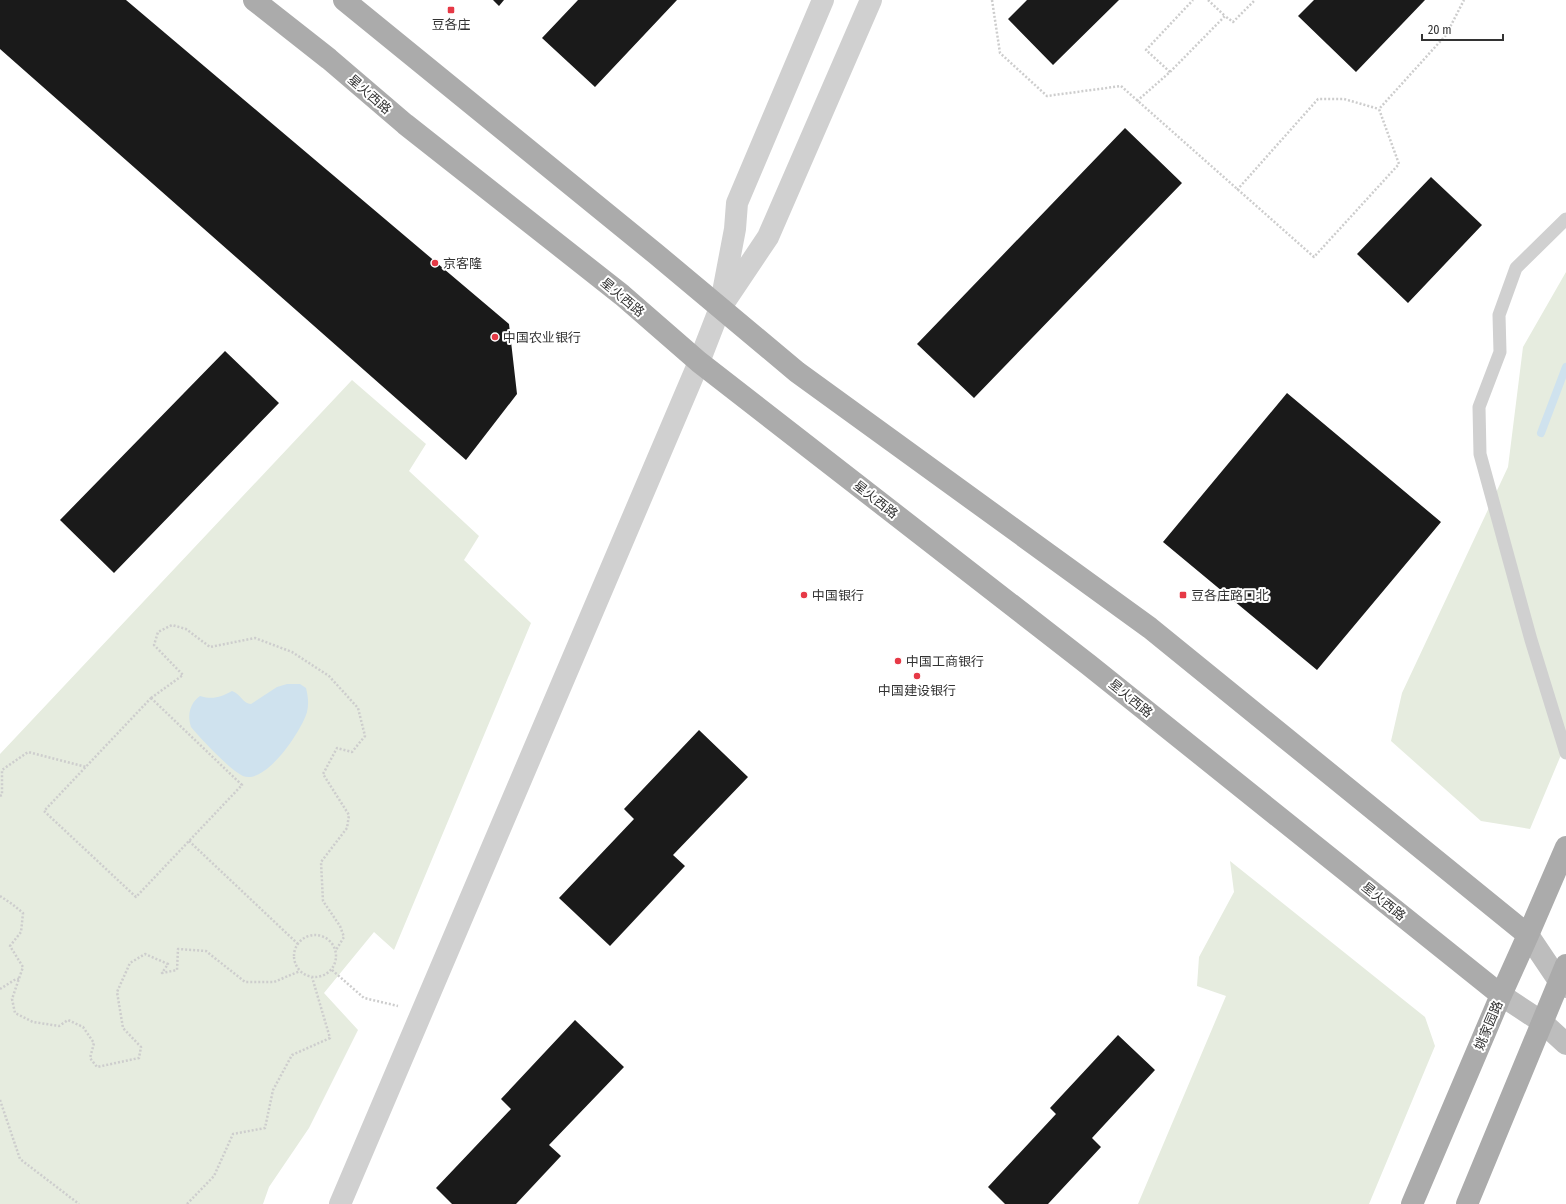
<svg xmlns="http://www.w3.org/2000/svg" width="1566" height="1204" font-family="'Fira Sans Condensed','Noto Sans SC',sans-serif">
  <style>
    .green { fill: #e6ecdf }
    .water { fill: #cfe2ee }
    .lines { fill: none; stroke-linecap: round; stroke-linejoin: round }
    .stream { stroke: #cfe2ee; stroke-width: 8 }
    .building { fill: #1a1a1a }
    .path { stroke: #cdcdcd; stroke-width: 2.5; stroke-dasharray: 2 2; stroke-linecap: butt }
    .service { stroke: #d0d0d0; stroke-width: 13 }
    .tertiary { stroke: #d0d0d0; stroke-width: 22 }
    .secondary { stroke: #bdbdbd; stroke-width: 22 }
    .primary { stroke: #ababab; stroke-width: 22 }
    .poi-dot { fill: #e63946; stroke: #fff; stroke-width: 1.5 }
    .labels { text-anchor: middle; stroke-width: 4; stroke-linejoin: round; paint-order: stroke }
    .poi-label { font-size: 13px; fill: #333; stroke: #fff; text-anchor: start }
    .street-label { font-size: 13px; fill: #333; stroke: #fff }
  </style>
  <rect width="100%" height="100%" fill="#fff"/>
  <path class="green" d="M1566,272v471l-36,86 -49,-8 -90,-80 11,-48 106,-226 15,-120z
    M352,380l74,64 -17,27 70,65 -15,24 67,63 -137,327 -20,-18 -50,61 34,37 -49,98 -40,59 -6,17h-263v-450z
    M1230,861l195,156 10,29 -66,158h-231l88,-208 -29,-10 2,-29 35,-65z"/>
  <path class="water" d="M287,684h13l6,4c2,8 3,16 1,24 -5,18 -41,73 -64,64 -13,-6 -42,-37 -52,-49 -4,-12 -1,-24 9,-31 13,4 21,1 32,-5 8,2 11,13 19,13l26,-17z"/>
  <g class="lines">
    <path class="stream" d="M1541,433l25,-66"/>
  </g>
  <path class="building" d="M0,0h126l383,324 8,70 -51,66 -466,-411z
    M493,0h11l-5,6z
    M578,0h99l-82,87 -53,-49z
    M1027,0h92l-66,65 -45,-46z
    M1314,0h111l-69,72 -58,-56z
    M1125,128l57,55 -208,215 -57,-54z
    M1431,177l51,48 -74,78 -51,-49z
    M225,351l54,52 -165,170 -54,-53z
    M1287,393l154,129 -124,148 -154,-128z
    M699,730l49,47 -75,78 12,11 -75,80 -51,-48 75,-79 -10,-10z
    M575,1020l49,47 -75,78 12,11 -45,48h-64l-16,-16 75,-79 -10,-10z
    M1118,1035l37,35 -63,68 9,9 -53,57h-43l-17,-17 68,-73 -6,-6z"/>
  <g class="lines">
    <path class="path" d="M992,0l8,53 47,43 74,-10 193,171 85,-93 -20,-55 67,-74 18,-35
      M1208,0l17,16
      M1170,72l-24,-22 47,-50
      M1137,101l33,-29 55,-56 8,6 22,-22
      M1237,190l81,-91h26l35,10
      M151,698l32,-23 -29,-30 4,-13 14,-7 14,4 24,18 45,-9 37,14 37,24 29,32 7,28 -13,16 -15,-4 -14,26 26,41 -2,13 -26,34 2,39 17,25 4,11 -8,13
      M151,698l91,87 -106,112 -92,-86z
      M0,796l2,-1v-25l26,-18 58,15
      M189,841l109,103
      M0,896l12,8 11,9 -2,19 -11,14 13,21 -11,32 3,14 18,9 26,4 9,-6 15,7 11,16 -4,15 7,9 42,-9 2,-11 -18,-19 -6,-36 13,-29 15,-9 23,10 -6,9 15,-3 1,-21 28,2 39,31h29l26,-11
      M294 956a21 21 0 1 1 42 0a21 21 0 1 1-42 0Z
      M332,970l32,28 34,8
      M0,989l16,-10h3
      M0,1100l20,59 59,45
      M187,1204l27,-28 19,-42 32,-6 8,-38 19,-35 38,-17 -18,-61"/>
    <path class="service" d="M1566,219l-50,49 -17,47 1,37 -21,55 1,47 51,186 35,113"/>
    <path class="tertiary" d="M725,301l43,-64 103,-237
      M340,1204l359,-842 21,-54 15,-79 2,-26 86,-203"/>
    <path class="secondary" d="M1528,935l31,46 7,6
      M1501,995l41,27 24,22"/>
    <path class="primary" d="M254,0l75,59 76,65 217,171 77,67 390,303 412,330
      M344,0l312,254 141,118 353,256 378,307
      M1412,1204l89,-209 27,-60 38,-88
      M1467,1204l99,-239"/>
  </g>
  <g class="poi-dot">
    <rect x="447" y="6" width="8" height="8" rx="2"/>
    <circle cx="435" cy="263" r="4"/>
    <circle cx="495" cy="337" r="4"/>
    <circle cx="804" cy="595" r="4"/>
    <rect x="1179" y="591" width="8" height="8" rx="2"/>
    <circle cx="898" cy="661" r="4"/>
    <circle cx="917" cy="676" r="4"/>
  </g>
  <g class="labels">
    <g class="poi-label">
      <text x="451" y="29" text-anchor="middle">豆各庄</text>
      <text x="443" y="268">京客隆</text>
      <text x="503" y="342">中国农业银行</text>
      <text x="812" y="600">中国银行</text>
      <text x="1191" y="600">豆各庄路口北</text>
      <text x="906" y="666">中国工商银行</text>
      <text x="917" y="695" text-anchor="middle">中国建设银行</text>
    </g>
    <g class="street-label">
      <text transform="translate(370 94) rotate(41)" y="5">星火西路</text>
      <text transform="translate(623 297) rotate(40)" y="5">星火西路</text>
      <text transform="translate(876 499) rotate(38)" y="5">星火西路</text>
      <text transform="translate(1131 698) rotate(39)" y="5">星火西路</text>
      <text transform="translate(1384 901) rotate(39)" y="5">星火西路</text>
      <text transform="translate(1488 1025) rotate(-67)" y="5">姚家园路</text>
    </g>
  </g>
  <path d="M1422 34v6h81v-6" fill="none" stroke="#333333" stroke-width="2"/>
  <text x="1428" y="34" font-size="12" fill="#333333" stroke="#ffffff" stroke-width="3" paint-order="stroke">20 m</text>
</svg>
